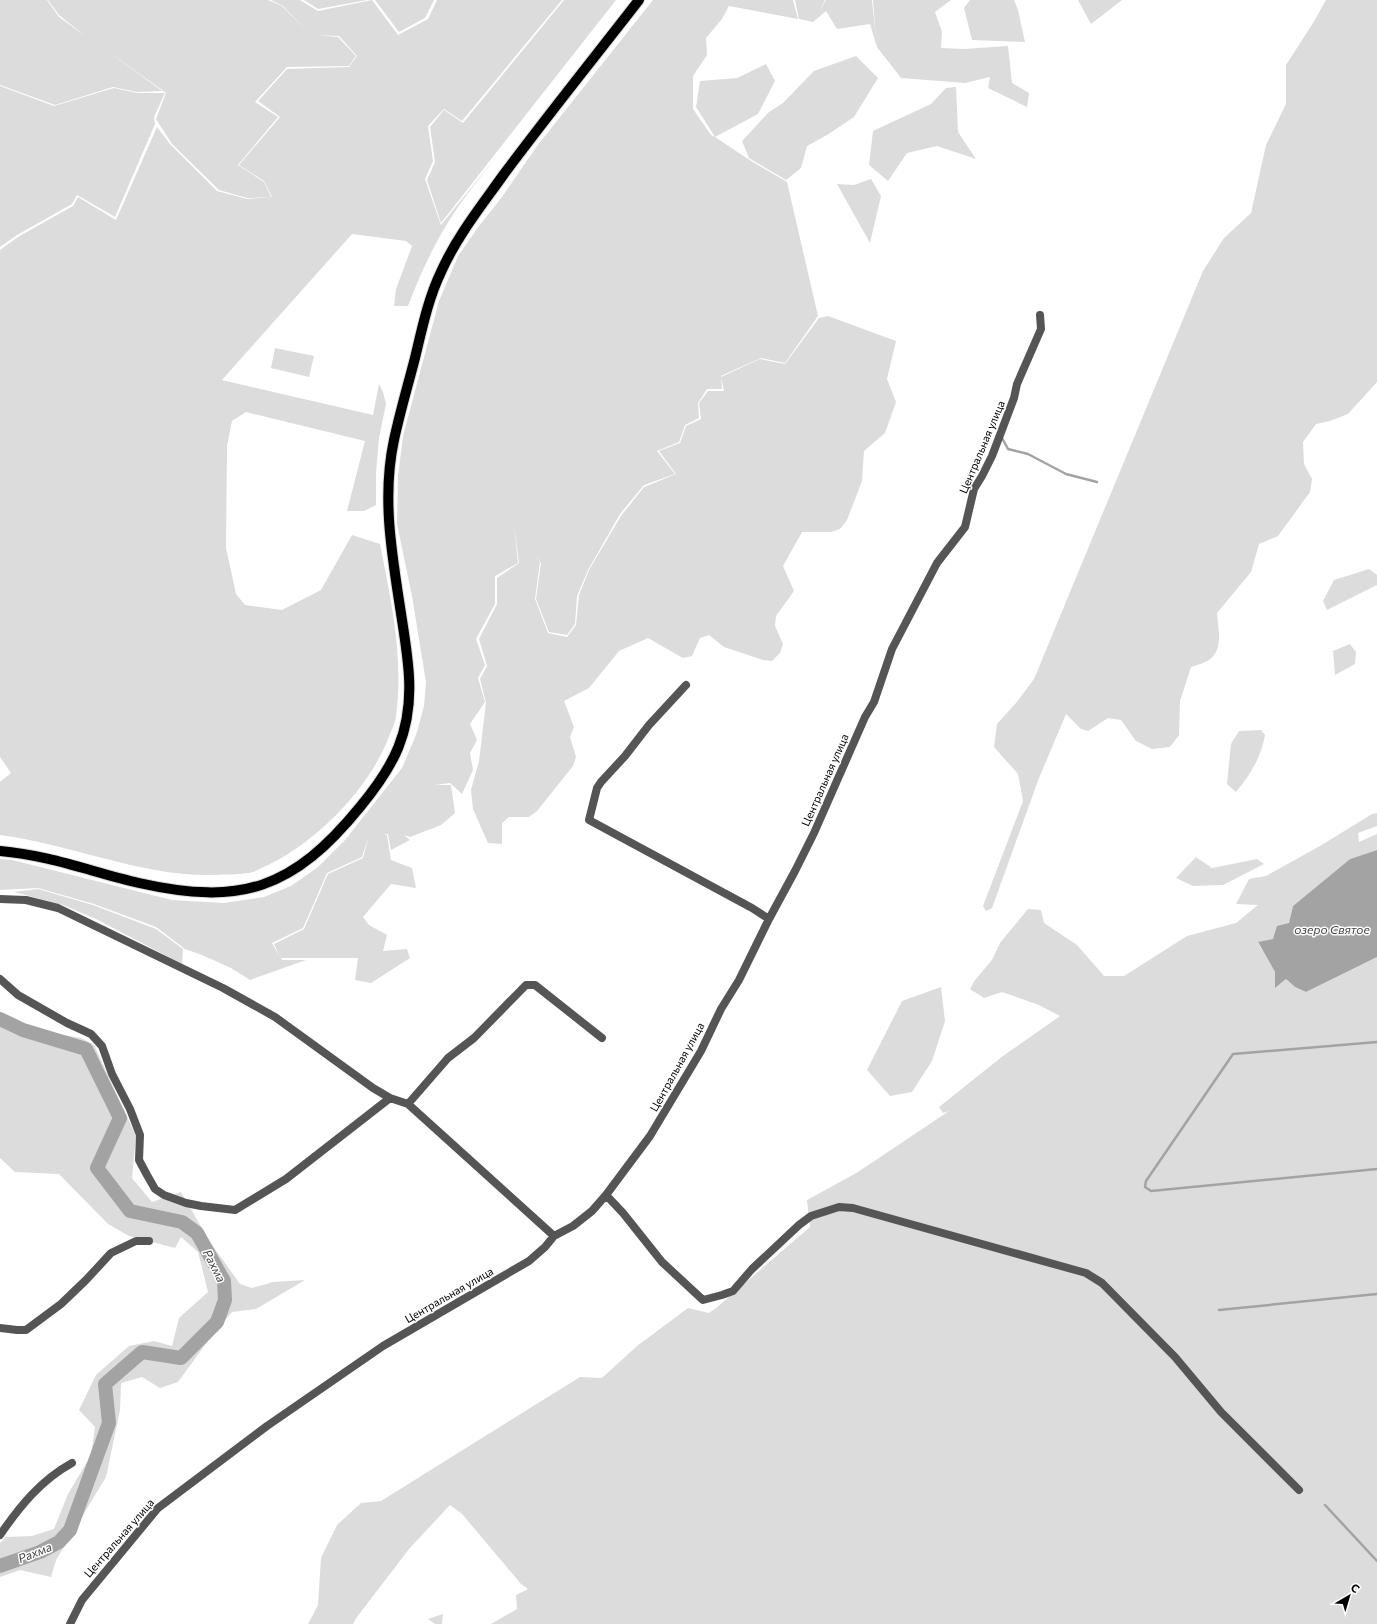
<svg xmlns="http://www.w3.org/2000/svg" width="1377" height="1624" font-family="Commissioner,sans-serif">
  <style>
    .green { fill: #dcdcdc; fill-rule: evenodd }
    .water { fill: #a3a3a3 }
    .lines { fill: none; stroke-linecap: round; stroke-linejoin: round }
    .stream { stroke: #a3a3a3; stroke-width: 2.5 }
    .river { stroke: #a3a3a3; stroke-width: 14 }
    .primary-casing { stroke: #dbdbdb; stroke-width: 12 }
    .minor { stroke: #555; stroke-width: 8 }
    .primary { stroke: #000; stroke-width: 10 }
    .labels { text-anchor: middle; stroke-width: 3; stroke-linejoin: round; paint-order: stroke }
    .street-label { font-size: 11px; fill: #000; stroke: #fff }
    .water-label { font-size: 12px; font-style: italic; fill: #444; stroke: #fff }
  </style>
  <rect width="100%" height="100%" fill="#fff"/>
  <path class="green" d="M0,0h47l12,17 25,18 -25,-20 -11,-15h220l14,6 26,26 -25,-26 -12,-6h29l18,11 54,-11 26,35 30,-16 9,-19h125l-100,121 -18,-12 -16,17 5,35 -8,18 16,46 55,-68c-14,19 -30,37 -42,56 -19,29 -34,61 -46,93h-14l2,-17 16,-43 -6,-5 -54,-7 -130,146 151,35 6,-31 4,8 3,12 -7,34 -3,35v32l-12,6h-17l18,-70 -119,-29 -14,9 -5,25 -1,102 10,46 9,11 37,5 39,-20 31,-55 28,9c11,56 24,115 16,172 0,6 -4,12 -6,18 -19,53 -72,107 -122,131 -5,2 -10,5 -15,7 -11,3 -27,2 -39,3 -72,2 -143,-31 -214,-40v-53l11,-9 -11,-16v-507l18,-13 55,-31 5,-9 38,23 41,-93 13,17 47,47 30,8 25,-2 -8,-16 -25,-16 41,-48 -22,-16 29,-32 62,-2 8,-11 -18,-20 -23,-1 22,2 18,19 -7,10 -62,1 -32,35 23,15 -40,48 26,17 7,15 -24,1 -28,-8 -47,-46 -16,-25 10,-26 -64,-46 60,44 -25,1 -24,-5 -58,18 -55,-20z
    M304,0h63l-49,9z
    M375,0h59l-9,18 -26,14z
    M564,0h52l-175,223 -14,-43 8,-18 -5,-35 14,-17 19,13z
    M653,0h140l5,19 -69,-13 -7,13 -16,19 1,17 -14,21v33l18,26 4,2 -19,-30 4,-26 37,-3 29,-14 9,17 -17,33 -43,23 33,22 39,23 31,134 -33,47 -24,-5 -40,18 1,13h-15l-9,14 1,15 -14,7 -6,17 -22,9 18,23 -31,11 -24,29 -32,56 -11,26 -2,28 -8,11 -18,-3 -13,-33 5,-36 -7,-11 6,10 -5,37 13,34 19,4 9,-12 3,-30 10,-25 32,-54 23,-29 32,-13 -17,-23 21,-8 6,-17 15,-7 -2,-16 9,-12h16l-3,-14 39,-18 25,5 34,-46 9,-2 68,25 -9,38 9,23 -11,31 -21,18 -2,30 -15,39 -7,9 -9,3h-29l-19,34 11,25 -18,25 -1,10 8,18 -3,9 -8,8 -9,-1 -39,-13 -15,-12 -9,3 -8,18 -9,2 -35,-20 -29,13 -30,37 -25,13 10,26 -4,10 6,20 -3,9 -36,45 -8,6h-20l-7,6v21l-14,-1 -15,-34 -2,-19 8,-29 7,-58 -6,-24 7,-13 -8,-27 18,-35v-26l22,-15 -5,-39 4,39 -23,13v28l-19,35 9,26 -7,13 7,24 -15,22 7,16 -7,13 3,17 -11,24 -12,-11 -15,2h16l4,28 -14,12 -31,12 -6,-2 6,5 -19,10 -3,-16h-4l3,1 4,25 21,8 4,20 -25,-4 -28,33 6,8 18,10 -4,16 24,-2 3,9 -39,25 -16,-3 3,-22h-77l1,2h24l-56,20 -19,-12 -29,-13 -17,-6 -29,-22 -62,-23 -56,-16 -38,2v-31l12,1 160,40 52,3 40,-6 27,-11 27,-19 27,-27 57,-72 14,-33 8,-29 2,-24 -14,-86 -15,-72 1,-48 5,-40 36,-135 19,-45 21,-30 23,-29 35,-51zM369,836l-6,22 -35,16 -24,55 -30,15 6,13 -8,-14 31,-15 24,-55 35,-16z
    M795,0h30l-6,12 7,-12h46l4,39 -3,-39h78l-16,12 7,20 -1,16 23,1 44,-3 4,37 17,10 -2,14 -39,-19 2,-11 -25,6 -64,-5 -24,-31 -7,-23 -33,5 -11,-18 -13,11 -14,-3z
    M970,0h44l4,10 7,32 -53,-2 -8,-32z
    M1078,0h44l-31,24z
    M1326,0h51v382l-29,32 -18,7 -14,3 -13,18 1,22 8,15 -2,13 -32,44 -19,8 -8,28 -34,41c1,16 7,36 -8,47 -5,3 -12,5 -18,7l-11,34 -1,34 -9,12 -18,2 -16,-8 -15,-21 -13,-2 -20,13 -7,-2 -15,-15 -27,64 -47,130 -6,3 -3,-5 40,-105 -5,-27 -24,-27 3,-23 19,-21 18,-24 169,-408 21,-33 27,-25 15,-68 20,-41v-39l27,-42z
    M856,56l22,22 -24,39 -27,18 -20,11 -6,22 -15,12 -37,-22 -7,-17 27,-29 14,-9 31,-32z
    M0,86l54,20 60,-18 23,5h28l-11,24 1,7 -40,93 -38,-22 -5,9 -55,31 -17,12z
    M956,87l2,45 18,27 -39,-13 -30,7 -19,28 -19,-16 4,-34 58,-27 15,-16z
    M871,179l10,17 -11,47 -33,-59 17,1z
    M275,348l39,8 -5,21 -38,-9z
    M1369,569l8,6v10l-50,25 -4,-9 11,-21z
    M1350,644l6,8 -1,12 -20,11 -2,-24z
    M1261,730l4,5c-4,23 -15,40 -29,57l-9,-8 4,-40 8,-13z
    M1377,813v13l-19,7 1,9 18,-8v16l-27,9 -57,47 -4,18 -16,15 -15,4 17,29v16l11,-9 9,8 11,5 71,-35v667h-886l26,-15 -1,-14 12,-6 -7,-5 -59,-70 -12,-9 -41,44 -52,68 -4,7h-45l10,-19 3,-47 16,-33 24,-22 20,-2 199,-124 22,1 35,-32 51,-38 21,5 7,-5 94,-81 -3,-27 51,-28 91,-61 -6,2 -4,-6 64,-51 57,-40 -21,-11 -37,-13 -18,6 -14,-9 5,-9 17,-20 8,-17 28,-34 13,1 3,13 33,22 27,31h20l63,-40 49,-13 22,-18 -22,-1 13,-25 17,-3 54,-30 52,-32z
    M1196,857l16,11 45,-9 7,5 -41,21 -30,1 -17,-8z
    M38,889l55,16 63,24 27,20 -1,15 -86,-45 -33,-14 -49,-13z
    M941,987l4,34 -13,40 -20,31 -22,4 -23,-26 35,-69z
    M0,1013l5,1 20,14 56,10 13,7 42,91 -4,42 20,24 29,-10 29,50 30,42 12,4 21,-6 32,-2 -49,29 -24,3 -19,22 -35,48 -18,6 -18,-11 -21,6 -1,27 -14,67 -50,83 -5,17 -31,-7 -20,7v-34l6,-6 26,-1 22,-7 14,-35 23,-39 4,-28 -16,-17 17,-35 33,-29 25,-5 18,5 7,-28 29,-26 -10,-40 -17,-15 -6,11 -46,-12 -21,-12 -49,-50 -44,-2 -15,-14z
    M443,1614l-1,10h-7l-7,-5z"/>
  <path class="water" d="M1377,850v107l-71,35 -11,-5 -9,-8 -11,9v-16l-17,-30 15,-3 4,-13 12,-3 4,-17 57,-47z"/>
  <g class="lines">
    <path class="stream" d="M1002,438l6,11 20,5 38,20 31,8
      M1377,1042l-144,12 -87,127 -1,6 6,4 226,-22
      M1219,1310l158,-16
      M1325,1505l52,56"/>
    <path class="river" d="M0,1019l23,11 63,19 34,69 -23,50 33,43 52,11 15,11 27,48 1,19 -8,22 -36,36 -39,-6 -37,32 4,39 -39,107 -11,12 -19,10 -40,14"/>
    <defs>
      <path id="primary" d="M0,851c48,4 92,21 139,32 103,23 154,6 221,-76 34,-41 52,-75 49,-130 -1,-19 -4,-38 -7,-57 -9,-60 -21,-120 -8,-180 6,-28 14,-55 21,-82 7,-29 13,-59 26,-86 16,-36 41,-67 63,-98 44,-59 90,-116 135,-174"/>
    </defs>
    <use href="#primary" class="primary-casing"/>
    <path class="minor" d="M686,685l-37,40 -24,31 -24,26 -4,6 -8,32 163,88 17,11
      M0,899l26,1 32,8 165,80 52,29 98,71 17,10 18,6 146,132
      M0,979l18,16 49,28 24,11 11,12 10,28 18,35 10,26 -1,25 8,15 8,14 9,6 22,8 15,3 34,4 51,-31 104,-81
      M408,1104l40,-46 26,-20 52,-53h9l67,53
      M606,1195l17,18 39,49 41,38 19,-5 11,-4 19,-22 47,-44 12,-9 28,-9 14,1 215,60 18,5 16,10 73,74 46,55 78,78
      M0,1328l17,2h9l35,-26 25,-24 25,-27 25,-12h13
      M0,1535c20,-29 41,-55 72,-72
      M70,1624l12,-24 76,-92 8,-6 101,-76 116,-80 146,-85 16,-14 9,-11 19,-10 19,-15 14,-16 44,-59 51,-85 20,-42 18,-29 30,-61 26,-48 19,-38 51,-116 9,-15 18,-53 45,-86 28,-36 9,-38 8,-13 10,-20 22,-58 3,-14 24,-55 -1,-14"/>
    <use href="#primary" class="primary"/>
  </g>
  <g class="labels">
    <g class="street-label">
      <text transform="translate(982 447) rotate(-67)" y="4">Центральная улица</text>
      <text transform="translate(825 780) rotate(-66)" y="4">Центральная улица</text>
      <text transform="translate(677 1067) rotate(-61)" y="4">Центральная улица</text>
      <text transform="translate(449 1295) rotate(-30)" y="4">Центральная улица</text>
      <text transform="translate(119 1538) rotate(-49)" y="4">Центральная улица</text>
    </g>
    <g class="water-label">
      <text x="1332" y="934">озеро Святое</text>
      <text transform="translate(214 1266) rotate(63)" y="4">Рахма</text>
      <text transform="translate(35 1553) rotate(-22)" y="4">Рахма</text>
    </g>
  </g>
  <g transform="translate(1349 1596) rotate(38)" stroke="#ffffff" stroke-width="3" paint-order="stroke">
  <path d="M0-3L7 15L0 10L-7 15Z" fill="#000000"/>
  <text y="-6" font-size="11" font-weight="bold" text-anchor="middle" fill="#000000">С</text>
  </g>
</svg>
